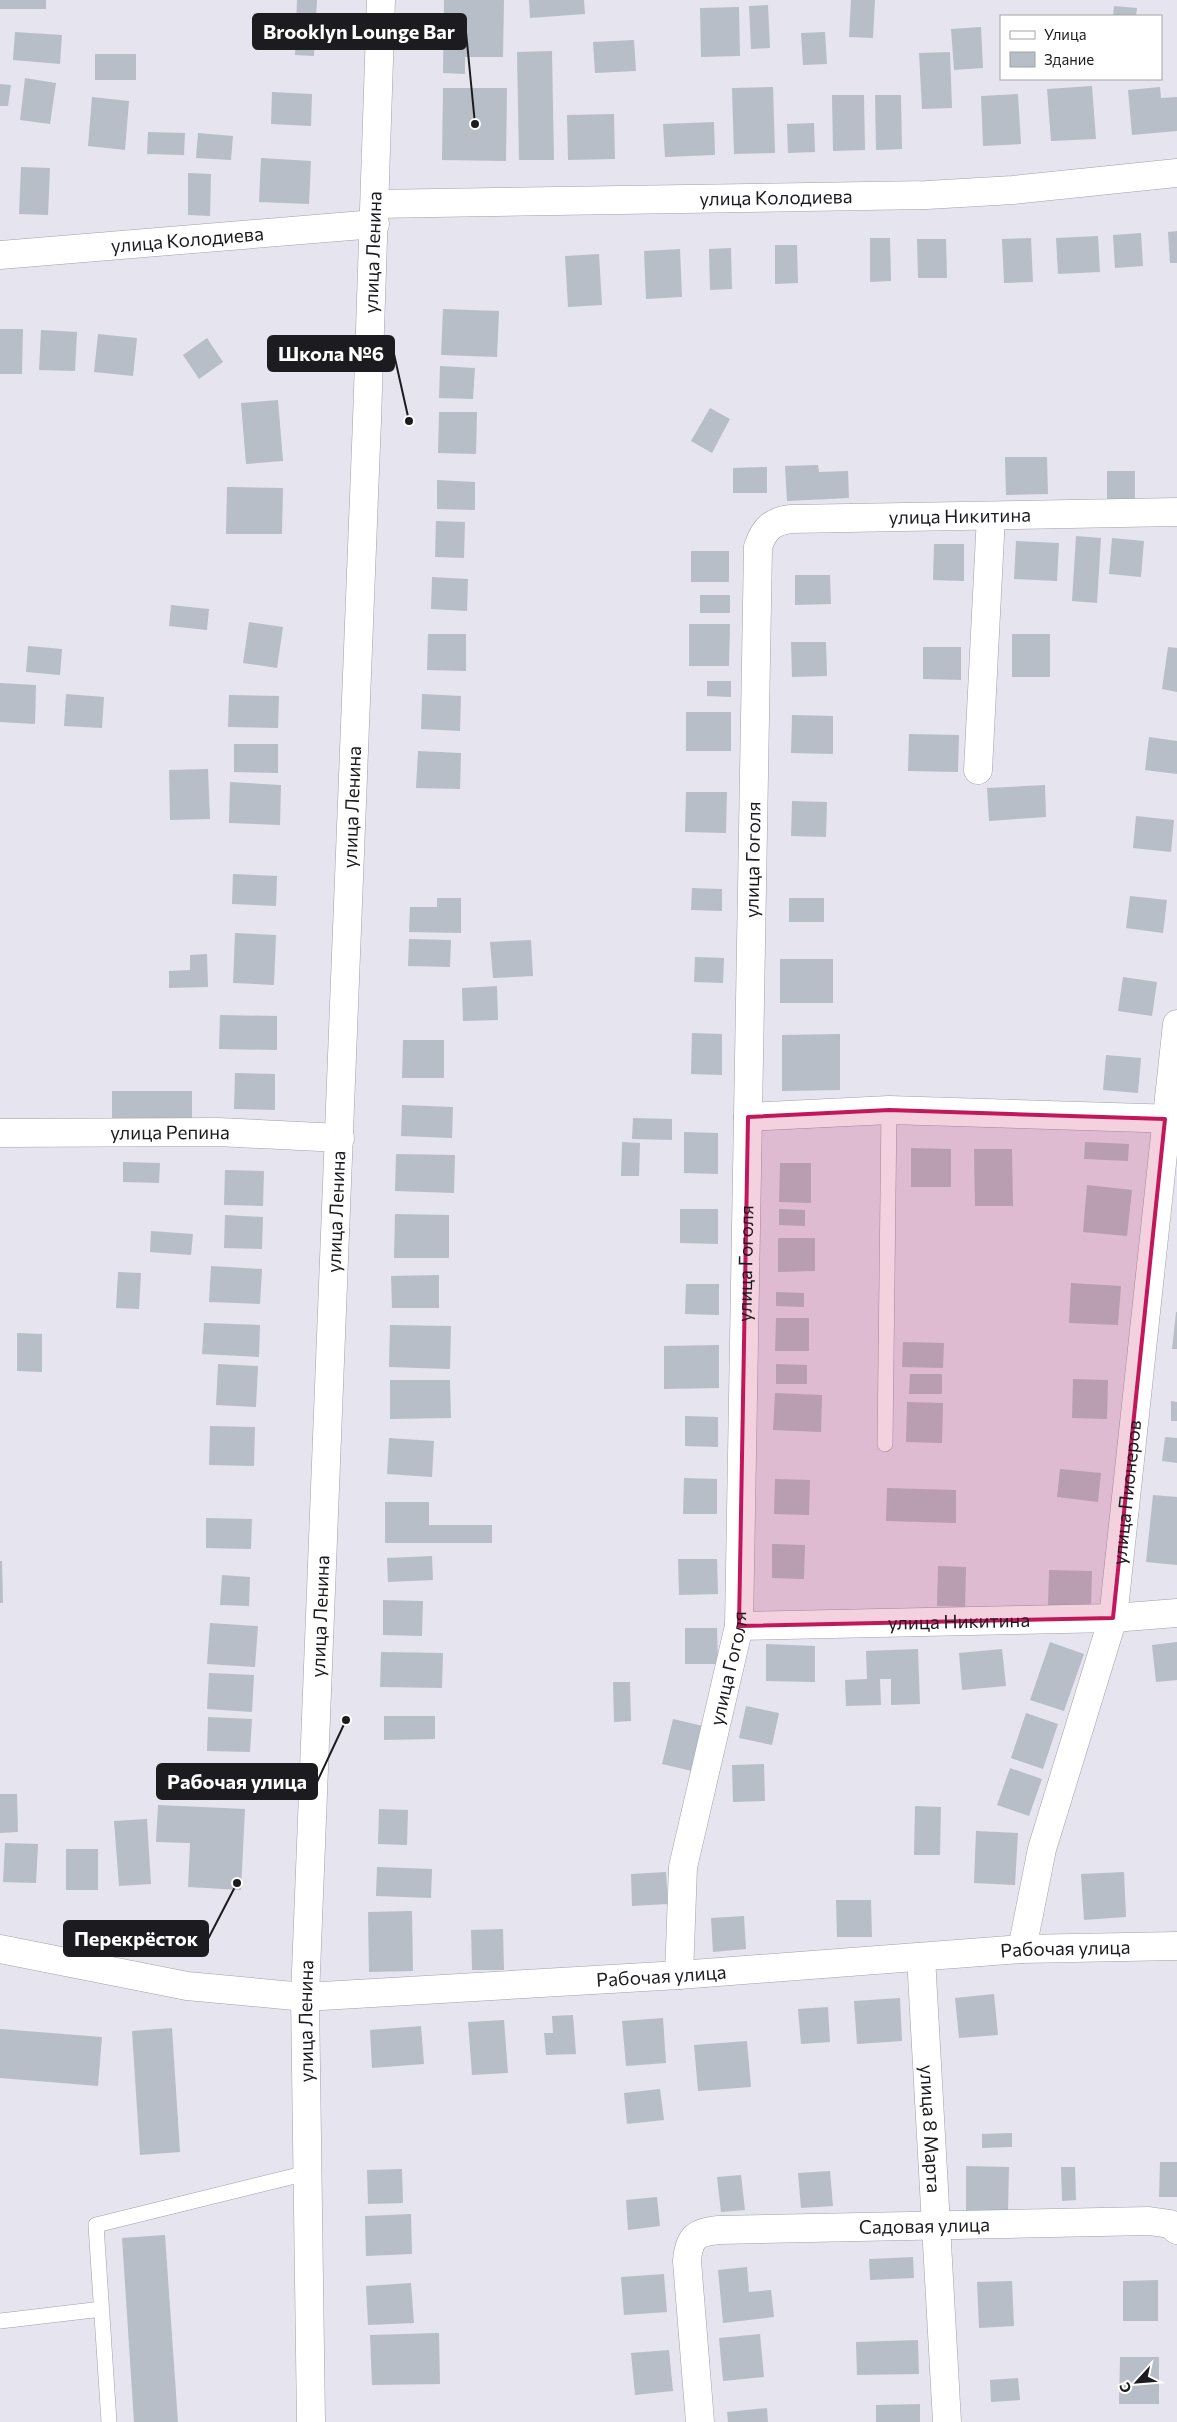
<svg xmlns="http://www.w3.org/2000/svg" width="1177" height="2422" font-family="Commissioner,sans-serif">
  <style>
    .building { fill: #b7bec7 }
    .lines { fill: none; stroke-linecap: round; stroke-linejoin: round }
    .service-casing { stroke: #a0a0aa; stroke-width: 16 }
    .minor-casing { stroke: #a0a0aa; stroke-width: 29 }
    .tertiary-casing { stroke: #a0a0aa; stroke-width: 29 }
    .service { stroke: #fff; stroke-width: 15 }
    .minor { stroke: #fff; stroke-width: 28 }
    .tertiary { stroke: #fff; stroke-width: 28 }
    .marked { fill: #c2185b; fill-opacity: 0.2; stroke: #c2185b; stroke-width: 4; stroke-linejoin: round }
    .labels { text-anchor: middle; stroke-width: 4; stroke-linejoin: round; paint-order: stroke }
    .street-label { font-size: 19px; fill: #1c1c20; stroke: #fff }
    .leader { fill: none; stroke: #1c1c20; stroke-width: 2 }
    .callout-dot { fill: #1c1c20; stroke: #fff; stroke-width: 2 }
    .callout { fill: #1c1c20; stroke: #1c1c20; stroke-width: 2 }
    .callout-label { font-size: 20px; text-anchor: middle; font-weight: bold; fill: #fff }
  </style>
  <rect width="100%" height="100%" fill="#e5e4ef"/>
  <path class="building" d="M0,0h46v9h-46z
    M297,0h20l-3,56 -19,-1z
    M444,0h60l-1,57h-38v17l-22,-1z
    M529,0h55l1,14 -55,4z
    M851,0h24l-2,38 -24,-1z
    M768,5l2,43 -19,1 -2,-43z
    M1114,6l23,2 -1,8h-23z
    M739,7l1,49 -39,1 -1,-49z
    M981,27l2,41 -29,2 -3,-41z
    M15,32l47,3 -2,29 -47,-4z
    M825,32l2,32 -24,1 -2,-32z
    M634,40l2,31 -41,2 -2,-31z
    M552,51l2,109h-35l-2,-108z
    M950,52l2,56 -30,1 -3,-56z
    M95,54h41v26h-41z
    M25,78l31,5 -6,41 -30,-4z
    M0,84l11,1 -3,21h-8z
    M1092,86l4,53 -45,2 -4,-52z
    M773,87l2,66 -41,1 -2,-66z
    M1160,87l1,11 16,-1v34l-45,4 -4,-45z
    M443,88h64l-1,73 -64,-1z
    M272,92l40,2 -1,32 -40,-2z
    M1018,94l3,50 -38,2 -2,-50z
    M832,95h32l1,55 -32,1z
    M875,95h26l1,54 -26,1z
    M92,97l37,4 -4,49 -37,-4z
    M614,114l1,45 -47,1 -1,-45z
    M714,122l1,33 -50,2 -2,-33z
    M814,123l1,29 -27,1 -1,-29z
    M148,132l37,1 -1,22 -37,-1z
    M198,133l35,3 -2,24 -35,-2z
    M261,158l50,3 -2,43 -50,-2z
    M21,167l29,1 -2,47 -29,-1z
    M188,173l23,1 -1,42 -22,-1z
    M1177,231v32h-7l-2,-31z
    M1141,233l2,33 -28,2 -2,-33z
    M1098,236l2,36 -42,2 -2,-36z
    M870,238h20l1,43 -21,1z
    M1031,238l2,44 -29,1 -2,-44z
    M917,239h29l1,39h-29z
    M775,245h22l1,38 -23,1z
    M731,248l1,41 -22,1 -1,-41z
    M680,249l2,48 -36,2 -2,-48z
    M599,254l3,51 -34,2 -3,-51z
    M443,309l56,2 -2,46 -56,-2z
    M0,329h23l-1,45h-22z
    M41,330l36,2 -2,39 -36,-1z
    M98,334l39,4 -4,38 -39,-4z
    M207,338l16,24 -24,17 -16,-24z
    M440,366l35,2 -2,31 -34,-1z
    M278,400l5,61 -37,3 -5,-61z
    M710,408l20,11 -18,34 -21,-12z
    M439,412h38l-1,42 -38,-1z
    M1005,457h42l1,37 -42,1z
    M818,465l1,7 29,-1 1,27 -62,3 -2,-35z
    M767,467v26h-34v-25z
    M1107,471h28v30h-28z
    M437,480l38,2v28l-38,-1z
    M227,487l56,1 -1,46h-56z
    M436,521l29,1 -1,36 -29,-1z
    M1076,536l25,2 -4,65 -25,-2z
    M1112,538l32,3 -3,36 -32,-3z
    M1016,541l43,2 -2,38 -43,-2z
    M934,544h30v37l-31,-1z
    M691,551h38v31h-38z
    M795,575h35l1,29 -36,1z
    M432,577l36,2 -1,32 -36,-2z
    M700,595h30v18h-30z
    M171,605l38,4 -2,21 -38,-4z
    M249,622l34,5 -6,41 -34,-5z
    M689,624h41l-1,42h-40z
    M428,634h38v37l-39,-1z
    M1012,634h38v43h-38z
    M791,642h35l1,34 -35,1z
    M28,646l34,3 -2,26 -34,-3z
    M923,647h38v33l-38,-1z
    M1168,647l9,1v44l-15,-3z
    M707,681h24v16l-24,-1z
    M0,683l36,2 -1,39 -35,-2z
    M66,694l38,3 -2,31 -38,-2z
    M422,694l39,2 -1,35 -39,-2z
    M229,695l50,1 -1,32 -50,-1z
    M686,712h45v39h-45z
    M792,715l41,1v38l-42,-1z
    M909,734l50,1 -1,37 -50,-1z
    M1149,737l28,4v33l-32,-4z
    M234,744h44v29l-44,-1z
    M418,751l43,2 -1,36 -44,-1z
    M208,769l2,50 -40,1 -1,-50z
    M230,782l51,3 -1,40 -51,-2z
    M1045,785l1,32 -57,4 -2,-33z
    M686,792h41l-1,41 -41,-1z
    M792,801l35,1 -1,35 -35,-1z
    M1136,816l38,4 -3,32 -38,-4z
    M233,874l44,2 -1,30 -44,-2z
    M692,888l30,1v22l-31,-1z
    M1130,896l37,4 -4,33 -37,-5z
    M437,898h24v35l-52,-1 1,-25h27z
    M789,898h35v24h-35z
    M235,933l41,2 -2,50 -41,-2z
    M409,939l42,1 -1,27 -42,-1z
    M531,940l2,36 -40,2 -3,-36z
    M207,954l1,33 -39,1v-17l21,-1v-15z
    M695,957l29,1 -1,25 -29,-1z
    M780,959h53v44h-53z
    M1123,977l34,5 -5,34 -34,-5z
    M497,986l1,34 -35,1 -1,-33z
    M220,1015l57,1v34l-58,-1z
    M692,1033l30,1v41l-31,-1z
    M840,1034v56l-58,1v-56z
    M403,1040h41v38h-42z
    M1106,1055l35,3 -3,35 -35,-3z
    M235,1073l40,1v36l-41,-1z
    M112,1091h80v27h-80z
    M402,1105l51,2 -1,31 -51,-2z
    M633,1118l39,1v21l-40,-1z
    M684,1132l34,1v41l-34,-1z
    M622,1142l18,1 -1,33h-18z
    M1085,1142l44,2 -1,17 -44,-2z
    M911,1148l40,1v38h-40z
    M974,1149h38l1,57h-38z
    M396,1154l59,1 -1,38 -59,-2z
    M123,1162l37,1 -1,20 -36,-1z
    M780,1163h31v40l-32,-1z
    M225,1170l39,1 -1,35 -39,-1z
    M1087,1185l45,5 -5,46 -44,-4z
    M680,1209h38v35l-38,-1z
    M779,1209l26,1v16l-26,-1z
    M395,1214l54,1v43h-55z
    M225,1215l38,2 -1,32 -38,-1z
    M151,1231l42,3 -2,21 -41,-3z
    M778,1238h37v33l-37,1z
    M211,1266l51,3 -2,35 -51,-2z
    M118,1272l23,1 -2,36 -23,-1z
    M439,1275v33h-47l-1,-32z
    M1071,1283l50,3 -3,39 -49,-2z
    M686,1284h33v31l-34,-1z
    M776,1292l28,1v14l-28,-1z
    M1176,1312h1v37h-5z
    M776,1318h33v33h-34z
    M204,1323l56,2 -1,32 -57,-3z
    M390,1325l61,1 -1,43 -61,-2z
    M17,1333l25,1v38l-25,-1z
    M903,1342l41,1 -1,25 -41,-1z
    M719,1345v43l-55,1v-43z
    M218,1364l40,2 -2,41 -40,-2z
    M776,1364l31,1v19h-31z
    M910,1374h32v20h-33z
    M1073,1379l35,1 -1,39 -35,-1z
    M390,1380h60l1,38 -61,1z
    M775,1393l47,2 -1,37 -48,-2z
    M1171,1401l6,1v19h-6z
    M907,1402l36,1 -1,40 -36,-1z
    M685,1416l33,1v30l-33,-1z
    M210,1426l45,1 -1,39 -45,-1z
    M1165,1437l12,1v25l-15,-2z
    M389,1438l45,3 -2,36 -45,-3z
    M1060,1469l41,4 -3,29 -41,-5z
    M684,1478l33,1v35h-34z
    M775,1479l35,1 -1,35 -35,-1z
    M887,1488l69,2v33l-70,-2z
    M1153,1495l24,2v68l-31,-3z
    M385,1502h44v23h63v18h-107z
    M206,1518l46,1 -1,30 -45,-1z
    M772,1544l33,1 -1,34 -32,-1z
    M432,1556l1,24 -45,2 -1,-24z
    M678,1559h39l1,35 -39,1z
    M0,1561h2l1,42h-3z
    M938,1566l28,1 -1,40 -28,-1z
    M1049,1570l43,1 -1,37 -43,-1z
    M222,1575l28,2 -1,29 -29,-1z
    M383,1600l40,1 -1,35 -39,-1z
    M210,1623l48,3 -3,41 -48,-3z
    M685,1628h32l1,36h-33z
    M1050,1642l34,12 -20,57 -34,-11z
    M1177,1642v38l-21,2 -4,-37z
    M766,1644l49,2v36l-49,-1z
    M918,1649l2,55 -29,1v-26h-11l1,26 -35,1 -1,-26 22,-1 -1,-28z
    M1002,1649l4,37 -44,4 -3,-37z
    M381,1652l62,1 -1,35 -62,-1z
    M209,1673l45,2 -2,37 -45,-3z
    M613,1682h17l1,39 -17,1z
    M746,1706l33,7 -7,32 -33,-7z
    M1026,1713l32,11 -15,45 -32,-11z
    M384,1716h51v23l-51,1z
    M208,1717l44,2 -2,33 -43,-1z
    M673,1719l30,7 -11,45 -30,-7z
    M207,1763l43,1 -1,30 -43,-1z
    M764,1764l1,37 -32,1 -1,-37z
    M1010,1768l32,11 -13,37 -32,-11z
    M0,1794h17l1,38 -18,1z
    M158,1805l87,4 -4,81 -53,-3 2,-44 -34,-1z
    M915,1806l26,1 -1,48h-26z
    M379,1809l29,1 -1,35 -29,-1z
    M147,1819l4,65 -32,2 -5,-65z
    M976,1831l42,2 -3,52 -41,-2z
    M5,1843l33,1 -2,39 -33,-1z
    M66,1849h32v41h-32z
    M377,1867l55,2 -1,29 -55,-2z
    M666,1872l2,32 -36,2 -1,-32z
    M1124,1872l2,45 -42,3 -3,-46z
    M836,1900h35l1,37h-35z
    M412,1911l1,60 -44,1 -1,-60z
    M744,1916l2,33 -33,3 -2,-34z
    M503,1929l1,41h-32l-1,-40z
    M994,1994l4,41 -39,3 -4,-40z
    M900,1998l2,43 -45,3 -3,-43z
    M828,2007l2,35 -29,2 -3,-35z
    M573,2015l3,39 -30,1 -2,-22h9l-1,-17z
    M663,2018l3,45 -40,3 -4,-45z
    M504,2020l4,53 -36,2 -4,-53z
    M421,2026l3,38 -52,4 -2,-38z
    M172,2028l8,124 -40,3 -8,-124z
    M0,2029l102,8 -4,49 -98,-8z
    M747,2041l4,46 -53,4 -4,-46z
    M660,2089l4,31 -37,4 -3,-31z
    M1012,2133v14l-30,1v-14z
    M1160,2162h17v35h-18z
    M966,2166l43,1 -1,46 -42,-1z
    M1061,2167h14l1,33 -14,1z
    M402,2169l1,34 -35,1 -1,-34z
    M830,2171l3,35 -32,2 -3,-35z
    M741,2175l4,35 -24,2 -4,-35z
    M657,2197l3,29 -32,4 -2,-30z
    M411,2214l1,40 -46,2 -1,-40z
    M165,2235l13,187h-44l-12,-184z
    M913,2257l1,21 -44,2 -1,-21z
    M747,2267l2,25 22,-2 3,27 -51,6 -5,-53z
    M664,2274l3,38 -43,3 -3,-38z
    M1158,2280v41h-35v-40z
    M1012,2281l2,45 -35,2 -2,-46z
    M411,2283l3,40 -46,2 -2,-39z
    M439,2333l1,51 -68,1 -2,-50z
    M760,2334l4,43 -41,4 -4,-43z
    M918,2340l1,34 -62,1 -1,-33z
    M669,2350l4,41 -38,4 -4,-42z
    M1120,2357h39v47h-40z
    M1018,2378l2,22 -29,2 -1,-22z
    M920,2404v18h-44v-17z
    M767,2408l1,14h-40l-1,-10z"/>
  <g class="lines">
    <defs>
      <path id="service" d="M885,1444l4,-334
        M0,2321l102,-12
        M109,2422l-13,-197 211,-52"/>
      <g id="minor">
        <path id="s1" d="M375,204l552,-9 86,-5 164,-17"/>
        <path id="s2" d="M0,255l375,-31"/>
        <path d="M978,770l13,-254"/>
        <path d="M748,1117l141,-7 288,9"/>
        <path id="s3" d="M0,1133l218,-1 122,6"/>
        <path id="s4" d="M739,1626l374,-8 64,-5"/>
        <path id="s5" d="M0,1949l187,37 118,11 374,-22 343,-26 155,-3"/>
        <path id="s6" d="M1022,1949l20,-100 71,-231 64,-594"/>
        <path id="s7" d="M921,1957l26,465"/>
        <path id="s8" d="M679,1975l4,-108 56,-241 19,-1079c6,-18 14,-26 33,-28l386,-7"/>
        <path id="s9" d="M700,2422l-13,-161c2,-24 9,-29 32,-31l430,-9 21,3 7,6"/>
      </g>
      <g id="tertiary">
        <path id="s10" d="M311,2422l-6,-425 62,-1577 14,-420"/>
      </g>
    </defs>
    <use href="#service" class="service-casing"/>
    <use href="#minor" class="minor-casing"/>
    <use href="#tertiary" class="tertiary-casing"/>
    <use href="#service" class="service"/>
    <use href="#minor" class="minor"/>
    <use href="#tertiary" class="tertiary"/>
  </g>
  <path class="marked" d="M889,1110l276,9 -52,499 -374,8 9,-509z"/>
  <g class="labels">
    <g class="street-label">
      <text dy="7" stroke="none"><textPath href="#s1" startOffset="401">улица Колодиева</textPath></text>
      <text dy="7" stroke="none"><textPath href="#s2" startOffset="188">улица Колодиева</textPath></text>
      <text dy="7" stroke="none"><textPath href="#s10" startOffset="2171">улица Ленина</textPath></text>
      <text dy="7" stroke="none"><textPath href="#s8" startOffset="1650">улица Никитина</textPath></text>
      <text dy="7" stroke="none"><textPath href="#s10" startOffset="1616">улица Ленина</textPath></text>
      <text dy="7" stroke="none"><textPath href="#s8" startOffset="1122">улица Гоголя</textPath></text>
      <text dy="7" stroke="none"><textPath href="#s3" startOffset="170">улица Репина</textPath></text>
      <text dy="7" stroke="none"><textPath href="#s10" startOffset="1211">улица Ленина</textPath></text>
      <text dy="7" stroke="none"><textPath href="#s8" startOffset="718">улица Гоголя</textPath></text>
      <text dy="7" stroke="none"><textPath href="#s6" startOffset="470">улица Пионеров</textPath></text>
      <text dy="7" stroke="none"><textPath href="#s10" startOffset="806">улица Ленина</textPath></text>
      <text dy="7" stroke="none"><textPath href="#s4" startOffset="220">улица Никитина</textPath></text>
      <text dy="7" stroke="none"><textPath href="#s8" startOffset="312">улица Гоголя</textPath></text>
      <text dy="7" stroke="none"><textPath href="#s5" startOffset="1071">Рабочая улица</textPath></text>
      <text dy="7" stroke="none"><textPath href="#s5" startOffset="666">Рабочая улица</textPath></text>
      <text dy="7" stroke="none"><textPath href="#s10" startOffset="401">улица Ленина</textPath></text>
      <text dy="7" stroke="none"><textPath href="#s7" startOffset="172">улица 8 Марта</textPath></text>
      <text dy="7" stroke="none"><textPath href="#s9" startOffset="418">Садовая улица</textPath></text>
    </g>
  </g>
  <path class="leader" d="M475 124L466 32M409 421L394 354M346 1720L317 1782M237 1883L208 1939"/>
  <g class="callout-dot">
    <circle cx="475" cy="124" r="5"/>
    <circle cx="409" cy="421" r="5"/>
    <circle cx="346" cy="1720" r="5"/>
    <circle cx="237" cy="1883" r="5"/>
  </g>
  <g class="callout">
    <rect x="253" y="14" width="213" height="35" rx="5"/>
    <rect x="268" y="336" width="126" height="35" rx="5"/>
    <rect x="157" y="1764" width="160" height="35" rx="5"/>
    <rect x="64" y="1921" width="144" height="35" rx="5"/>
  </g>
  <g class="callout-label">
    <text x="359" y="39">Brooklyn Lounge Bar</text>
    <text x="331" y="361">Школа №6</text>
    <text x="237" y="1789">Рабочая улица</text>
    <text x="136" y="1946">Перекрёсток</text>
  </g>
  <rect x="1000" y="15" width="162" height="65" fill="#ffffff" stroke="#a4a4a6"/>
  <rect x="1010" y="31" width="25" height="8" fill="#ffffff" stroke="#a4a4a6"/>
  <text x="1044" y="40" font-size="15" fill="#1c1c20">Улица</text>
  <rect x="1010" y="52" width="25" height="15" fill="#b7bec7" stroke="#a4a4a6"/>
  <text x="1044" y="65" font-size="15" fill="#1c1c20">Здание</text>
  <g transform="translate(1137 2382) rotate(244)" stroke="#ffffff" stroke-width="4" paint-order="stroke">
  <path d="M0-4L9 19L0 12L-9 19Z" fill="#1c1c20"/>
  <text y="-8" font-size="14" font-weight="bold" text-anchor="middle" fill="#1c1c20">С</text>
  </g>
</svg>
